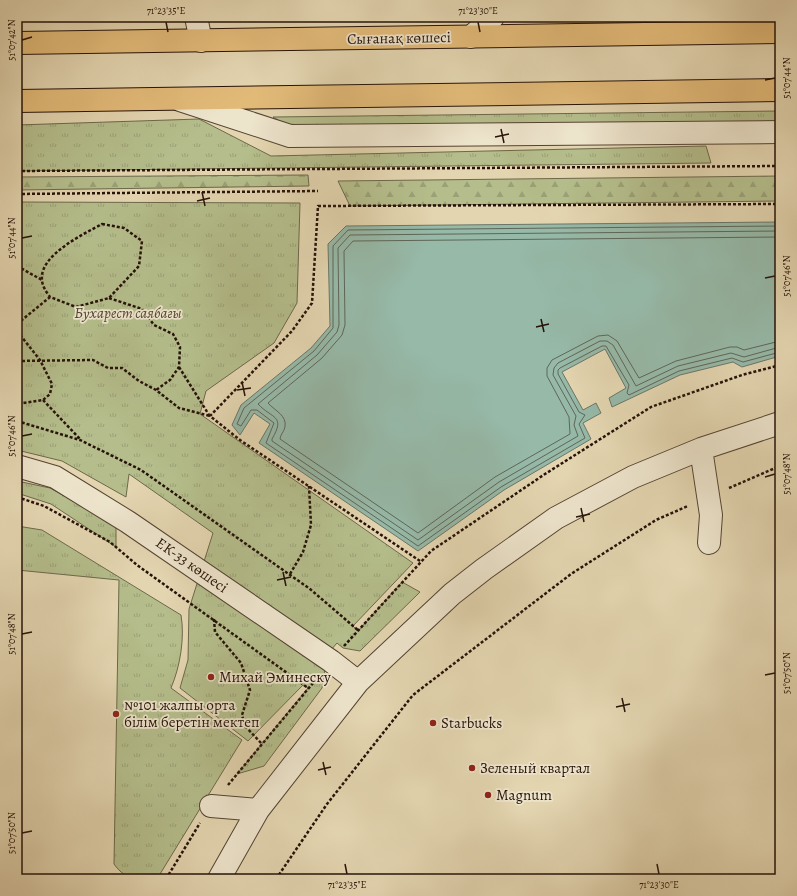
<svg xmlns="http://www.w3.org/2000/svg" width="797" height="896" font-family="Alegreya,serif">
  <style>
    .grass { fill: url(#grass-tufts); stroke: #6d684a }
    .forest { fill: url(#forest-firs); stroke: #6d684a }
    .water { fill: #96b9a8; stroke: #697668 }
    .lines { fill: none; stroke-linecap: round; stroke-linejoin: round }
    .shore { stroke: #5e6658; stroke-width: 1 }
    .minor-casing { stroke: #554332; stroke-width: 24 }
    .major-casing { stroke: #261208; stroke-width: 24 }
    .path { stroke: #261208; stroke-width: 2.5; stroke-dasharray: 3 2; stroke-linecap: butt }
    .minor { stroke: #ede4cc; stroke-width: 22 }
    .major { stroke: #e2ba78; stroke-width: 22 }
    .ticks { fill: none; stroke: #261208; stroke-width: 1.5 }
    .poi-dot { fill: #8f2418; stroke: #ede4cc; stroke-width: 1.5 }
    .labels { text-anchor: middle; stroke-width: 3.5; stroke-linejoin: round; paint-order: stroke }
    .street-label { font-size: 15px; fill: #261208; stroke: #ede4cc }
    .park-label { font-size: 15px; font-style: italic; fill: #51452f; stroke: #ede4cc }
    .poi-label { font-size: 15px; fill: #261208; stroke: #ede4cc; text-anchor: start }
    .neatline { fill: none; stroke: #261208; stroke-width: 1.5 }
    .ticks-label { font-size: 10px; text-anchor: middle; fill: #261208 }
  </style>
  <defs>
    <pattern id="grass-tufts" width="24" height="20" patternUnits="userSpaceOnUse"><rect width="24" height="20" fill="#b4bd8b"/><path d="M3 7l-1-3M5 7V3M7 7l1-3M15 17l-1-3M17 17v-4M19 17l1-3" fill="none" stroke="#9ba176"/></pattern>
    <pattern id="forest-firs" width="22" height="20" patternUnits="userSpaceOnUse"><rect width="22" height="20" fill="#b4bd8b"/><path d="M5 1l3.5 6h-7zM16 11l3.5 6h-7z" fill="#9ba176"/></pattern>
  </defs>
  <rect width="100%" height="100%" fill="#e3d5b0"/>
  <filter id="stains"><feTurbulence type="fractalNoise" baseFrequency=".005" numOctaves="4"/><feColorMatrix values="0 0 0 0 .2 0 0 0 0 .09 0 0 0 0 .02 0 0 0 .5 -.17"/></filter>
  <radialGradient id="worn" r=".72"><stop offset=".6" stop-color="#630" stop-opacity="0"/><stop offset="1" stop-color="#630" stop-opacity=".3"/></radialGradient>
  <path class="grass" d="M780,111v14l-488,4 -19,-12z
    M199,119l72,37 435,-10 5,17 -694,8v-46z
    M17,202l283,1 -3,100 -23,40 -68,48 -6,23 213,149 -60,63 5,5 44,-49 18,10 -60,59 -17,-3 -6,-5 -18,21 6,4 -3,20 -58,78 -27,8 71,-86 -5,-3 -55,56 -68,-53 8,-28 1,-51 24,-76 -84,-59 -3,23 -64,-36 -45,-11z
    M17,481l33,7 66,36v23l-65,-43 -34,-11z
    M17,526l25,4 139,85c4,23 -1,52 -10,73l71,52 -85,139c-19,0 -30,3 -43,-15l5,-284 -102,-10z"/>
  <path class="forest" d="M308,175l1,11 -292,4v-13z
    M780,176v25l-430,5 -12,-25z"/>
  <path class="water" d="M780,222v134l-38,11 -9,-5 -53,13 -68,32 -3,-9 17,-10 -21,-39 -43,23 21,38 13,-7 5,10 -18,10 8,16 -87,51 -86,61 -159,-108 11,-19 -16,-11 -14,22 -8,-10 9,-20 70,-57 19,-22 -2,-82 18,-18z"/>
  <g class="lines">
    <path class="shore" d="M780,226l-432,4 -15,16v82l-19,23 -70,57 -7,16 4,2 10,-16h6l17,13 -8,20 152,103 83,-59 84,-49 -6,-14 6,-9 -6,-3 -21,-38v-4l2,-2 42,-22h4l23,39 -2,8 2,2 50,-24 53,-13 11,4 37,-10
      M780,231l-430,4 -12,13 1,77 -2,7 -20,23 -59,49c14,15 28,11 14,35v2l146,99 81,-58 79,-46 -4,-11 2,-9 -23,-41 1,-7 4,-5 42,-22h7l6,4 23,41 42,-20 53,-13 13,4 36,-10
      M780,237l-427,4 -9,10 1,74 -3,10 -20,23 -54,45c7,8 19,12 17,24 -1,5 -5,8 -5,12l138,94 77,-56 75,-43 -1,-17 -22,-41v-8l5,-8 46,-24 10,-1 9,6 22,37 37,-17 54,-14h7l7,3 36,-9"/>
    <defs>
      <path id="minor" d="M196,17l5,24
        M471,37l22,-20
        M180,100l110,36 490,-4
        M701,449l10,66 -2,28
        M17,466l38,11 73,45 203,139 27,21
        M211,806l47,4 100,-128 94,-88 32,-25 72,-51 77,-41 68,-28 79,-26
        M219,879l39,-69"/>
      <path id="major" d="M17,43l763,-11
        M17,101l763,-11"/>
    </defs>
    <use href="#minor" class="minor-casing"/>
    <use href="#major" class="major-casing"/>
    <path class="path" d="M17,171l763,-5
      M17,194l301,-3
      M102,224l22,4 18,13 -3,25 -30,32 -33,9 -26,-10c-3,-4 -8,-11 -8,-17 -3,-25 42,-46 60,-56z
      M17,266l25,14
      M109,298l33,11 12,16 19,9 7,13 -1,20 -9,13 -14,10
      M17,324l33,-27
      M17,331l23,29 12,24 -2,10 -7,6 -26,4
      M17,361l76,-1 15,8h14l17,13 17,9 23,18 31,8
      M179,367l30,48
      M43,400l37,39
      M17,421l63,19 61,30 169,119 49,42
      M729,488l51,-22
      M17,497l27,9 66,36 27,23 171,123
      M420,561l-180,-121 -30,-24 82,-85 20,-28 6,-97 462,-2
      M290,574l13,-22 8,-27 -2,-39
      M214,619l1,13 26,31 9,27 -8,25 3,11 17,18
      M344,646l87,-95 114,-77 106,-67 91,-32 38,-10
      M228,785l90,-108
      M166,879l34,-56
      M276,879l51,-75 86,-109 158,-121 85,-54 32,-14"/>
    <use href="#minor" class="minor"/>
    <use href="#major" class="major"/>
  </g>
  <path class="ticks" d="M166,22l2,10M478,22l2,10M22,40l10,-3M765,80l10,-2M501,129l3,14M495,137l14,-3M202,192l3,14M197,201l13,-3M22,238l10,-2M765,278l10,-2M541,319l3,13M536,327l13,-3M242,382l3,14M237,390l14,-2M22,436l10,-2M765,477l10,-3M581,508l3,14M576,517l14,-3M283,572l3,14M277,580l14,-3M22,634l10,-2M765,675l10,-2M622,698l3,14M616,707l14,-3M323,762l3,13M318,770l13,-3M22,833l10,-2M345,864l2,10M657,864l2,10"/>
  <g class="poi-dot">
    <circle cx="211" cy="677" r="4"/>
    <circle cx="116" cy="714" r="4"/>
    <circle cx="433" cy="723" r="4"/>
    <circle cx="472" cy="768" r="4"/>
    <circle cx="488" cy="795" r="4"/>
  </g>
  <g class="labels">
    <g class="street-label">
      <text transform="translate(399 38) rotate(-1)" y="5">Сығанақ көшесі</text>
      <text transform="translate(192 565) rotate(35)" y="5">ЕК-33 көшесі</text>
    </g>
    <g class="park-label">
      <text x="128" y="318">Бухарест саябағы</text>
    </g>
    <g class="poi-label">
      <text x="219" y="682">Михай Эминеску</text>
      <text x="124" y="710">№101 жалпы орта<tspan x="124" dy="17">білім беретін мектеп</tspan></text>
      <text x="441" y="728">Starbucks</text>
      <text x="480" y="773">Зеленый квартал</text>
      <text x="496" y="800">Magnum</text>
    </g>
  </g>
  <rect width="797" height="896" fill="none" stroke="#e3d5b0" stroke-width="44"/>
  <rect x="22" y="22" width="753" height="852" class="neatline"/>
  <g class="ticks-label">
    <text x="166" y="14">71°23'35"E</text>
    <text x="478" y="14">71°23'30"E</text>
    <text transform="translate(11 40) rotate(-90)" y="4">51°07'42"N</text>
    <text transform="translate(786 78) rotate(-90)" y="4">51°07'44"N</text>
    <text transform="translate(11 238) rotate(-90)" y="4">51°07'44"N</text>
    <text transform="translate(786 276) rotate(-90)" y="4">51°07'46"N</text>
    <text transform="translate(11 436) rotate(-90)" y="4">51°07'46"N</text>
    <text transform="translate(786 474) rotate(-90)" y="4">51°07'48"N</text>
    <text transform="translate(11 634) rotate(-90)" y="4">51°07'48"N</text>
    <text transform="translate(786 673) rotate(-90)" y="4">51°07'50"N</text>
    <text transform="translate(11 833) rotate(-90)" y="4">51°07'50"N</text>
    <text x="347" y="888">71°23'35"E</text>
    <text x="659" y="888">71°23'30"E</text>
  </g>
  <rect width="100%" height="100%" filter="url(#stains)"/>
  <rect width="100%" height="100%" fill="url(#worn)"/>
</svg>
